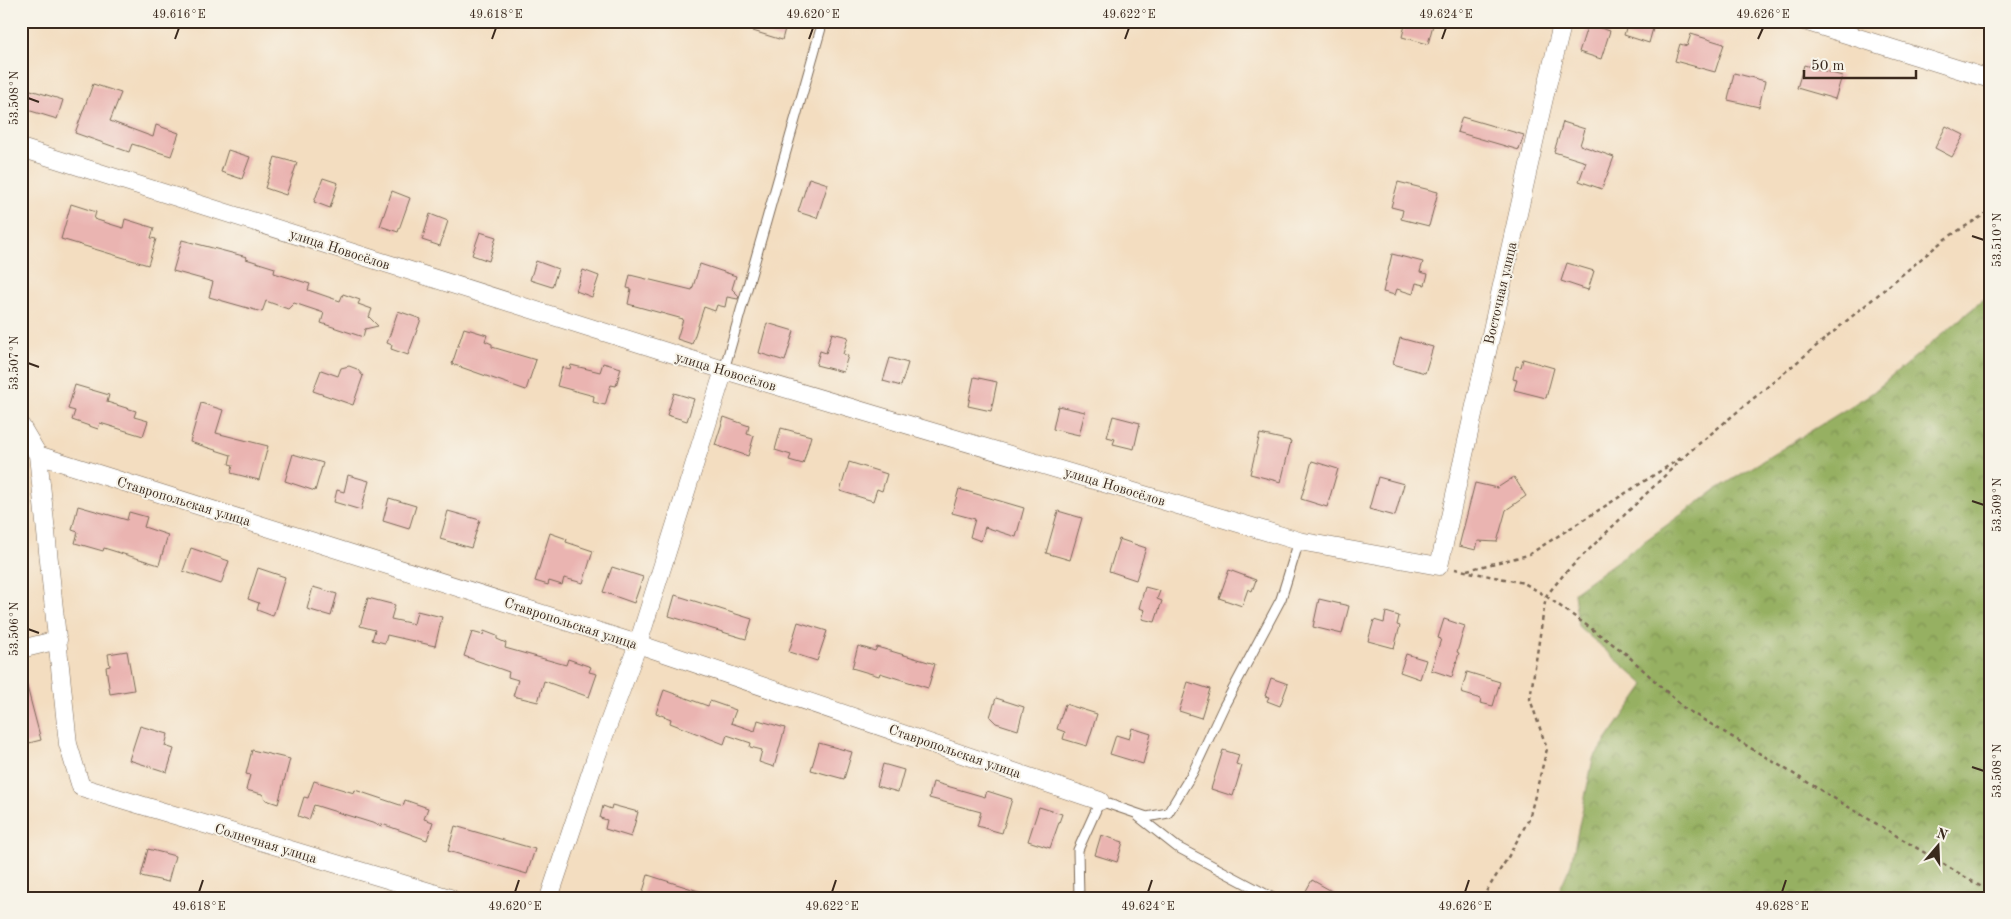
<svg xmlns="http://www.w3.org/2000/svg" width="2011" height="919" font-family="'Old Standard TT',serif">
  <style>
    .forest { fill: url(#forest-crowns); stroke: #686d40 }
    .building { fill: #eab4b1 }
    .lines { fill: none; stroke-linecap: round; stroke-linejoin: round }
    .service-casing { stroke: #7b6957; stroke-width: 11 }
    .minor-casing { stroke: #7b6957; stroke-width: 19 }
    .path { stroke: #7b6957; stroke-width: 2.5; stroke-dasharray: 4 4; stroke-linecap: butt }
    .service { stroke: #fff; stroke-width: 9 }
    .minor { stroke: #fff; stroke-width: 18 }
    .ticks { fill: none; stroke: #3b2a1e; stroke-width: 2 }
    .labels { text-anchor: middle; stroke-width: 4; stroke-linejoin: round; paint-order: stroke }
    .street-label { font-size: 14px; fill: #3b2a1e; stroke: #f7f3e8 }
    .neatline { fill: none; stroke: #3b2a1e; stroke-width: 2 }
    .ticks-label { font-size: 12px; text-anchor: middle; fill: #3b2a1e }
  </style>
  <defs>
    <pattern id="forest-crowns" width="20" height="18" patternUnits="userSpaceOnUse" patternTransform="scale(1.25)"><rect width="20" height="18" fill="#96b062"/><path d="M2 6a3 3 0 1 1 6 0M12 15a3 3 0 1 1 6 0" fill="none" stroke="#7c8f50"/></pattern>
  </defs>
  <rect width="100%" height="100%" fill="#f7f3e8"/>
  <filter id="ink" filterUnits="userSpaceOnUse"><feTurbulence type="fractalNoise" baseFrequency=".02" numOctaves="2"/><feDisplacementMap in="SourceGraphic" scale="10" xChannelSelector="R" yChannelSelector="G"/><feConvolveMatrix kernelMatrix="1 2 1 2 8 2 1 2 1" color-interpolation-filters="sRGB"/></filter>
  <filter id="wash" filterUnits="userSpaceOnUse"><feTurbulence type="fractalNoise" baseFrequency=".0096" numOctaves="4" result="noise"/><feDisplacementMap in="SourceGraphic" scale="20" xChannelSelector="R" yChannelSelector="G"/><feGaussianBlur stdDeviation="1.12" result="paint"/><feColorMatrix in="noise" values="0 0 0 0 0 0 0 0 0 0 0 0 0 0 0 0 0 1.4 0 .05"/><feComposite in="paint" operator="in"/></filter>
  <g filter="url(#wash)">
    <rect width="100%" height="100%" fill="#f3ddc0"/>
    <path class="forest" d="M1990,294v604h-434l15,-34 22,-105 52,-74 -67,-59 -4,-34 140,-101 158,-98z"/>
    <g id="blocks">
      <path class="building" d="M756,21h31l-5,19 -29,-9z
        M1406,21h28l-6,23 -26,-7z
        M1628,21h27l-6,22 -25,-8z
        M1588,24l22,7 -9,28 -22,-7z
        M1691,34l33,10 -9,28 -40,-11 5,-17 7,2z
        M1804,65l38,11 -7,23 -38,-11z
        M1734,73l31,8 -6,26 -31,-7z
        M93,84l28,9 -11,28 43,16 3,-12 23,8 -8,23 -39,-12 -3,8 -54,-19z
        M21,87l42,13 -6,19 -36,-11z
        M1462,117l62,18 -5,15 -62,-18z
        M1563,122l22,7 -5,16 34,12 -12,32 -23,-8 7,-19 -32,-10z
        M1946,126l18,9 -12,22 -17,-9z
        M228,150l22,7 -8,22 -21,-7z
        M275,157l22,6 -11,32 -21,-7z
        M323,178l15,5 -8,25 -16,-6z
        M809,178l19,6 -11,34 -19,-6z
        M1398,182l40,10 -9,34 -28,-7 2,-9 -12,-3z
        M392,191l18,7 -12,34 -18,-6z
        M71,204l25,8 -2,7 29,9 2,-9 29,9 -3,10 5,1 -8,26 -87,-26z
        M430,214l18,7 -8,25 -18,-6z
        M480,232l16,5 -7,24 -17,-6z
        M182,240l65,17 -1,2 29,9 -1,5 36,11 -2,6 32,11 3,-7 17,6 -2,4 14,5 -3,8 9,9 -13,3 -2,8 -42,-14 3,-10 -30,-10 -6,6 -22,-8 -4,11 -53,-15 4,-15 -40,-11z
        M1392,254l31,8 -3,10 8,2 -3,11 -9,-2 -3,11 -16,-5 -2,6 -12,-3z
        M536,261l22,8 -6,18 -22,-7z
        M1567,263l27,8 -6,19 -27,-9z
        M700,264l36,12 -4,13 7,7 -1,3 -11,-2 -2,10 -8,-2 -2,6 -11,-4 -12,37 -15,-5 6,-20 -55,-15 3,-15 -4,-1 3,-13 62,15z
        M583,270l16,6 -7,21 -16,-6z
        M398,311l23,8 -13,36 -17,-6 1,-4 -5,-2z
        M767,323l27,8 -9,30 -26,-8z
        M464,328l23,7 -2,6 7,3v3l44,13 -10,30 -74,-26z
        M832,333l16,4 -5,17 5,2 -5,16 -27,-7 4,-14 6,2z
        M1400,338l33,9 -8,26 -32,-9z
        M890,358l18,5 -7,23 -18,-5z
        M1523,359l31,9 -8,30 -32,-8 3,-10 -4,-1 3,-13 5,1z
        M603,363l18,5 -5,18 -5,-1 -6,20 -12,-3 1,-6 -37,-10 5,-19 8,2 1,-4 29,7z
        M349,366l8,3 6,7 -10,29 -40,-14 8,-21 17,6 3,-8z
        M974,377l23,5 -6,29 -23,-5z
        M75,385l34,10 -2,7 29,9 -2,6 14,4 -5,15 -43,-13 -2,6 -26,-9 3,-9 -7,-2z
        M674,393l20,6 -7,22 -20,-6z
        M201,403l22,7 -7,23 52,13 -9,34 -28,-7 2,-8 -4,-1 2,-9 -41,-13z
        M1058,406l27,6 -6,23 -26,-6z
        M1113,416l27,7 -6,26 -21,-5 2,-5 -8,-2z
        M724,417l25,9 -2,8 7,2 -6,20 -33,-11z
        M781,428l30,8 -8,28 -14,-4 2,-5 -16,-5z
        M1260,434l31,7 -10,41 -31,-8z
        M293,454l30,9 -8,28 -30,-10z
        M1312,461l26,8 -11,38 -26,-8z
        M849,462l38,12 -5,17 -5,-2 -4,12 -33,-10z
        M348,475l21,6 -8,29 -27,-8 3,-12 7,2z
        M1378,477l26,7 -9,32 -26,-7z
        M1514,477l12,19 -20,14 -9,32 -19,-1 -2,9 -17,-4 16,-63 22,5z
        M959,489l65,19 -8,29 -31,-10 -4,14 -11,-4 5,-18 -23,-6z
        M389,498l27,8 -7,23 -26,-8z
        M78,506l49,14 2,-8 18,5 -3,10 24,8 -9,30 -55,-17 -1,3 -28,-8 3,-11 -6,-2z
        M448,511l32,9 -9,28 -31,-9z
        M1058,511l24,7 -12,42 -24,-7z
        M550,533l17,6 -1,3 27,9 -10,32 -19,-5 -2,7 -13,-4 -1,4 -13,-4z
        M1119,539l27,9 -10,32 -27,-9z
        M191,548l38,13 -8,23 -38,-13z
        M612,567l31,10 -9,26 -31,-11z
        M258,568l27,9 -12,39 -16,-6 2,-7 -11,-4z
        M1229,570l27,10 -4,11 -4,-2 -6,17 -23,-8z
        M313,587l24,7 -6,22 -24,-7z
        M1145,587l15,4 -3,8 5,2 -7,21 -13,-3 3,-9 -6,-2z
        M675,595l77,24 -6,20 -77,-23z
        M368,598l27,7 -4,14 23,5 3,-13 25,6 -7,29 -48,-11 -2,8 -13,-3 3,-10 -15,-4z
        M1319,599l30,7 -7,28 -29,-7z
        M1386,612l13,4 -2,9 3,1 -6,22 -26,-7 6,-21 10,3z
        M1444,619l21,7 -8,26 2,1 -7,24 -21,-7 10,-31 -3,-1z
        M798,622l29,9 -10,30 -28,-9z
        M484,631l13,5v3l9,4 -1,5 61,17 2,-6 23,8 -2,5 8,2 -8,23 -45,-16 -6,21 -25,-6 5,-16 -10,-3 1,-5 -45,-16 8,-24 11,3z
        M858,646l17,5 2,-4 58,17 -7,24 -48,-15 -1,3 -27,-8z
        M127,651l7,39 -24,4 -4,-27 4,-1 -2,-12z
        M1406,654l20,6 -6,19 -20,-7z
        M1467,672l33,10 -7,24 -13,-3 1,-4 -20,-6z
        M1271,678l17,6 -8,22 -13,-5 2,-4 -4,-1z
        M25,679l16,61 -20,5v-65z
        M1188,682l22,7 -9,29 -22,-7z
        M664,690l44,16 2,-5 26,9 -5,13 24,8 3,-11 27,8 -11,39 -15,-5 3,-12 -12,-3 1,-4 -24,-8 -3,9 -54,-21 1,-4 -15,-6z
        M996,698l28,9 -6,23 -22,-7 -6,-6z
        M1065,704l32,10 -10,32 -24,-7 2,-7 -8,-3z
        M140,726l28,8 -3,12 9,3 -7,23 -38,-12z
        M1132,728l19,6 -8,30 -33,-10 6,-19 13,4z
        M819,743l33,9 -8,27 -33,-9z
        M252,750l38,9 -12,45 -12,-4 -4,-6 -16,-4 4,-15 -4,-1z
        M1223,750l16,5 -3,9 6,2 -9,30 -22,-7z
        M883,764l21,6 -6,22 -21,-6z
        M314,781l40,12 1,-3 48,16 2,-6 23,8 -4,11 9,3 -6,18 -45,-16v2l-68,-21 -5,15 -11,-4 6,-19 4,1z
        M933,782l52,15 2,-6 25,8 -10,34 -25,-7 4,-14 -52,-14z
        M612,805l26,7 -7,25 -26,-8 2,-9 -7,-2 3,-12 8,3z
        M1039,807l23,7 -12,34 -22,-7z
        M455,826l80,23 -8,25 -79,-23z
        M1101,835l22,7 -6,20 -22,-7z
        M148,849l27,7 -7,26 -27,-6z
        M648,875l63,20 -1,3h-69z
        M1312,880l32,18h-42z"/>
    </g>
  </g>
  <g filter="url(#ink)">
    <use href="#blocks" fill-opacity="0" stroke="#7b6957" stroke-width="1"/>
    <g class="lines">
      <defs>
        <path id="service" d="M724,370l99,-349
          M1139,817l38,30 96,51
          M1079,898l-1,-48 22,-49 47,16 21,-4 25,-41 31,-66 57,-107 18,-58"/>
        <path id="minor" d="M1804,21l186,58
          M21,148l703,222 575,171 140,25 105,-468 19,-77
          M21,426l17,29 30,289 13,43 369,111
          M38,455l600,189 462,157
          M21,649l37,-9
          M549,898l46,-138 43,-116 86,-274"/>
      </defs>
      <use href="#service" class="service-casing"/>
      <use href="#minor" class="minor-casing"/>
      <path class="path" d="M1455,569l69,14 22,13 79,57 59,55 306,184
        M1467,570l61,-15 156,-99
        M1482,898l25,-39 22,-40 18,-70 -17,-50 16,-103 19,-23 124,-121 256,-213 45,-28"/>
      <use href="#service" class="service"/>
      <use href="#minor" class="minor"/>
    </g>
  </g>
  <path class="ticks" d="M175,39l4,-11M492,39l4,-11M809,39l4,-11M1125,39l4,-11M1442,39l4,-11M1758,39l5,-11M28,98l11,4M1972,236l12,4M28,363l11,4M1972,501l12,4M28,629l11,4M1972,767l12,4M199,892l4,-12M515,892l4,-12M832,892l4,-12M1148,892l4,-12M1465,892l4,-12M1782,892l4,-12"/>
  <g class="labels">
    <g class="street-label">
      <text transform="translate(340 249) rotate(18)" y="5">улица Новосёлов</text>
      <text transform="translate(1500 293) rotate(-77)" y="5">Восточная улица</text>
      <text transform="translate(726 371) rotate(17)" y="5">улица Новосёлов</text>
      <text transform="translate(1115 486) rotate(17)" y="5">улица Новосёлов</text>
      <text transform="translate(184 501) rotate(17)" y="5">Ставропольская улица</text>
      <text transform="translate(571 623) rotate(18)" y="5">Ставропольская улица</text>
      <text transform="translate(955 751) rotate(19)" y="5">Ставропольская улица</text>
      <text transform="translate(266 843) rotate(17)" y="5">Солнечная улица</text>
    </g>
  </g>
  <rect width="2011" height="919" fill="none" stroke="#f7f3e8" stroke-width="55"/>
  <g transform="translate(1938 846) rotate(19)" stroke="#f7f3e8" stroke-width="4" paint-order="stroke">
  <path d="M0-4L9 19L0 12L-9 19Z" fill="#3b2a1e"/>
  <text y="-8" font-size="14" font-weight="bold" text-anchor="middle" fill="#3b2a1e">N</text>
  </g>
  <path d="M1804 70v8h112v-8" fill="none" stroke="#3b2a1e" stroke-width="2.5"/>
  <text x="1811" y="70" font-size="15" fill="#3b2a1e" stroke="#f7f3e8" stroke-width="4" paint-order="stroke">50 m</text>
  <rect x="28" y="28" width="1956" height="864" class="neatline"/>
  <g class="ticks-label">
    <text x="179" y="18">49.616°E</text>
    <text x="496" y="18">49.618°E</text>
    <text x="813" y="18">49.620°E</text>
    <text x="1129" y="18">49.622°E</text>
    <text x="1446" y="18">49.624°E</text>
    <text x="1763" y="18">49.626°E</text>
    <text transform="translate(14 98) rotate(-90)" y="4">53.508°N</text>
    <text transform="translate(1997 240) rotate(-90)" y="4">53.510°N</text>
    <text transform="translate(14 363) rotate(-90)" y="4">53.507°N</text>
    <text transform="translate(1997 505) rotate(-90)" y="4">53.509°N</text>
    <text transform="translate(14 629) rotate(-90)" y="4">53.506°N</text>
    <text transform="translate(1997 771) rotate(-90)" y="4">53.508°N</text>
    <text x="199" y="910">49.618°E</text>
    <text x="515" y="910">49.620°E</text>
    <text x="832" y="910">49.622°E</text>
    <text x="1148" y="910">49.624°E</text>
    <text x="1465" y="910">49.626°E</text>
    <text x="1782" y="910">49.628°E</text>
  </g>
</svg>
